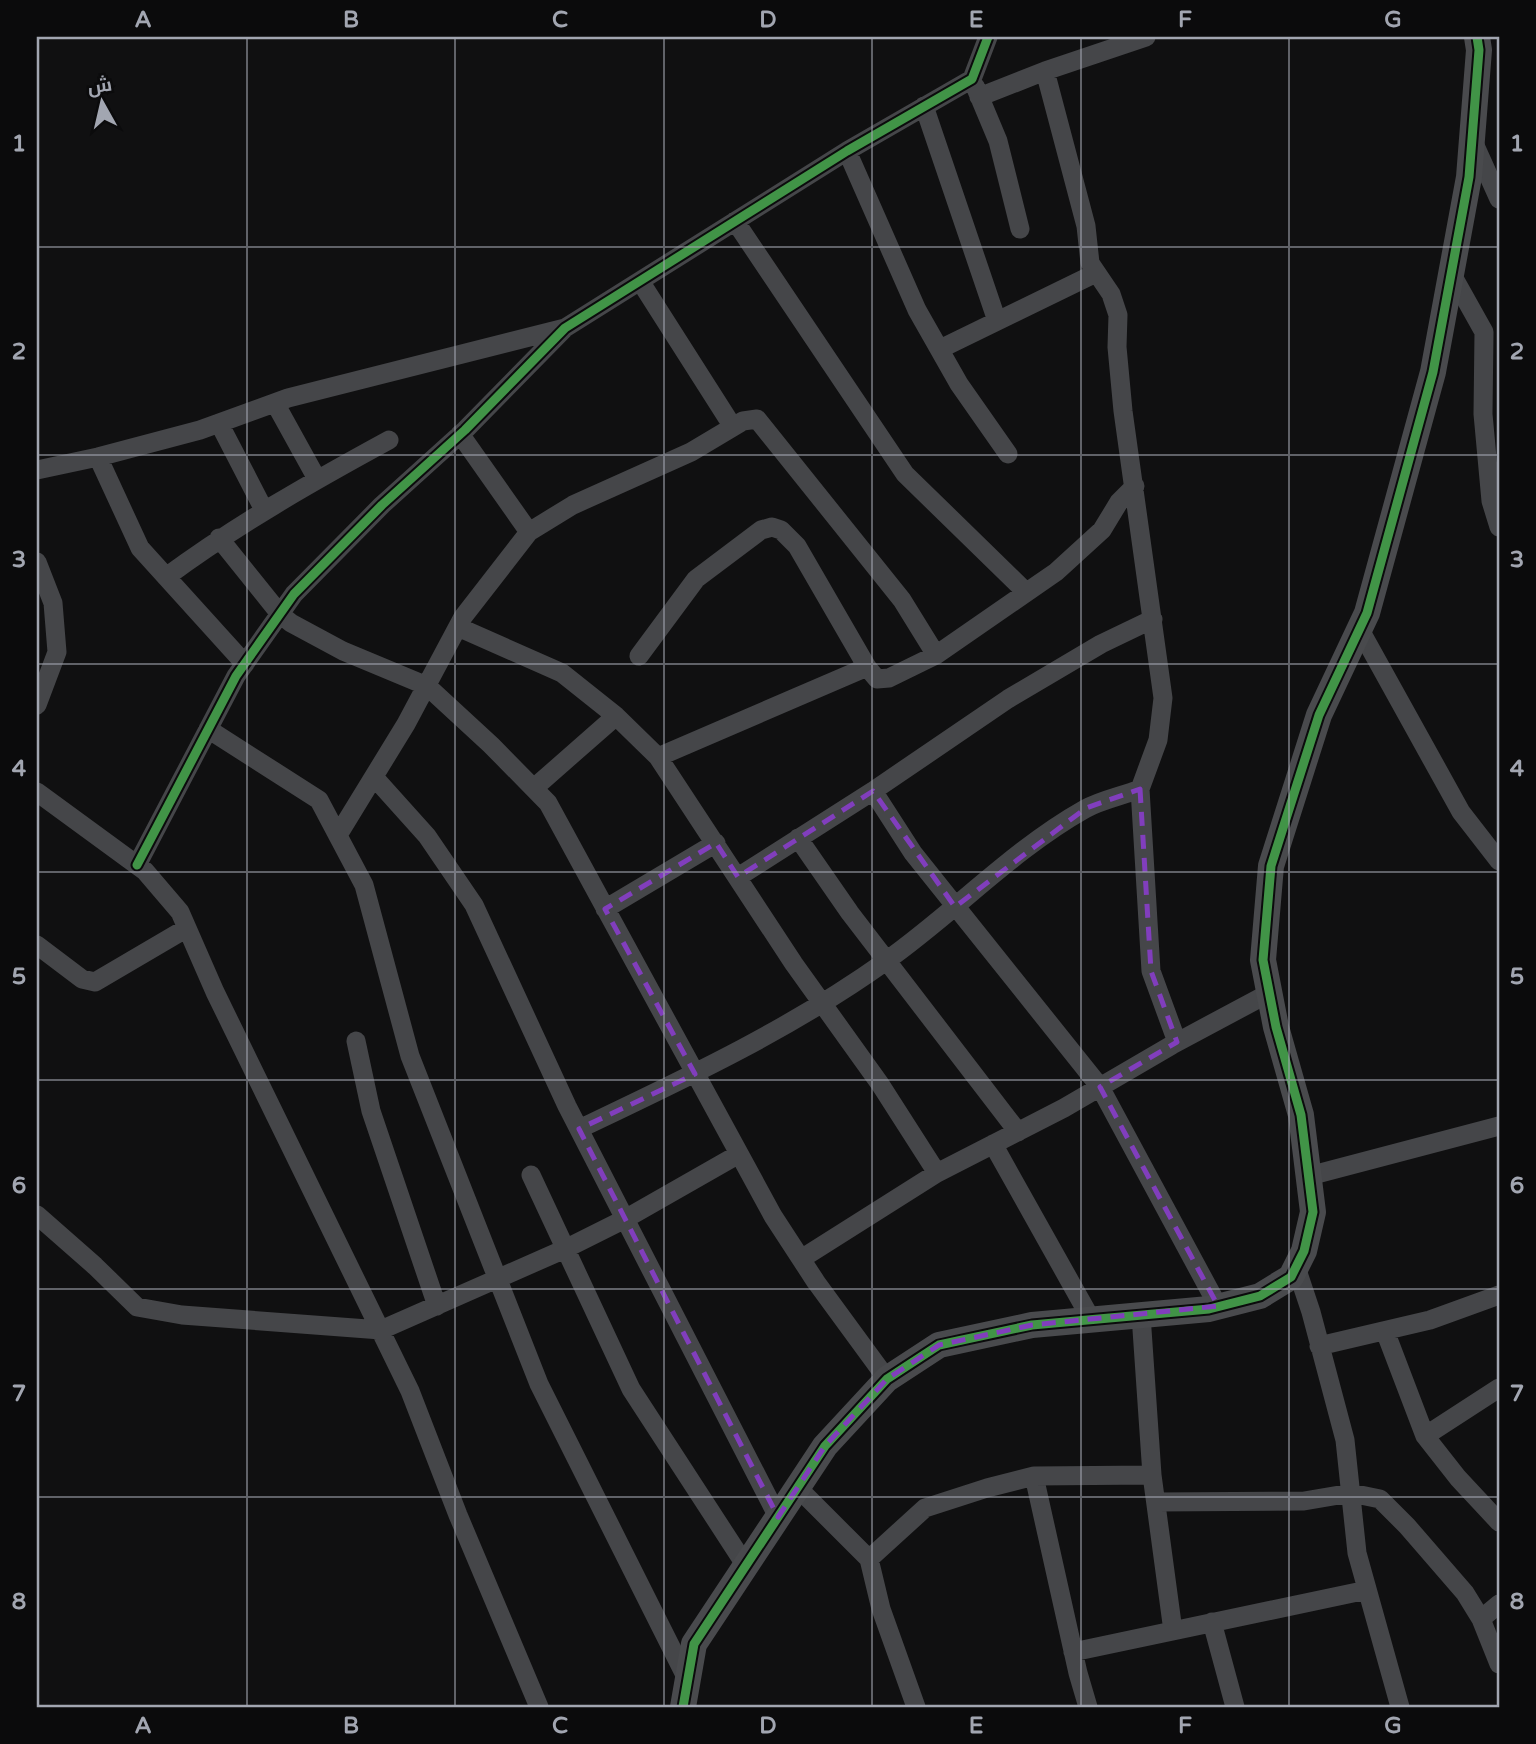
<svg xmlns="http://www.w3.org/2000/svg" width="1536" height="1744" font-family="'Varela Round',Cairo,sans-serif">
  <style>
    .lines { fill: none; stroke-linecap: round; stroke-linejoin: round }
    .street { stroke: #454649; stroke-width: 19 }
    .secondary { stroke: #494a4d; stroke-width: 26 }
    .cycleway-casing { stroke: #0b0b0c; stroke-width: 13 }
    .cycleway { stroke: #419447; stroke-width: 9 }
    .marked { fill: none; stroke: #813ebd; stroke-width: 5; stroke-dasharray: 14 9; stroke-linejoin: round }
    .grid { fill: none; stroke: #a2a6b1; stroke-width: 2; stroke-opacity: 0.55 }
    .neatline { fill: none; stroke: #a2a6b1; stroke-width: 2.5 }
    .grid-label { font-size: 23px; text-anchor: middle; font-weight: bold; fill: #a2a6b1 }
  </style>
  <rect width="100%" height="100%" fill="#101011"/>
  <g class="lines">
    <path class="street" d="M1045,71l41,155 4,37 21,31 7,21 -1,32 6,64 40,287 -5,42 -18,49 11,182 26,71
      M975,86l23,55 22,88
      M979,97l66,-26 101,-34
      M924,106l73,215
      M1472,139l27,60
      M847,151l70,159 42,74 49,70
      M735,221l170,253 121,118
      M1451,273l33,59 -1,82 8,87 8,26
      M640,281l93,146
      M940,349l156,-76
      M275,403l42,76
      M219,423l45,87
      M460,434l69,98
      M98,457l42,91 105,116
      M37,470l61,-13 102,-27 88,-32 277,-70
      M219,538l61,76 11,9 52,28 84,35 64,59 57,58 225,413 43,66 71,97
      M37,562l16,41 4,49 -20,53
      M166,577c72,-53 144,-94 223,-137
      M458,627l104,46 54,43 42,41 136,207 86,120 57,89
      M1359,628l102,184 38,49
      M639,656l57,-77 65,-49 11,-3 9,3 16,16 70,121 10,12 12,-1 47,-23 120,-83 46,-42 17,-28 16,-16
      M208,729l111,71 45,85 46,171 129,328 149,297
      M658,757l209,-90
      M374,777l53,59 47,69 93,201 211,411
      M534,788l82,-72
      M873,791l40,62 187,234 118,219
      M37,792l108,79 35,41 35,80 195,399 48,124 81,192
      M338,835l68,-111 57,-107 66,-85 44,-27 118,-53 52,-31 14,-2 145,181 34,55
      M798,838l52,75 168,219
      M137,865l99,-189 58,-82 88,-89 83,-75 100,-102 282,-177 125,-72 16,-42
      M738,877l135,-86 135,-92 93,-55 52,-25
      M605,909l111,-66
      M37,945l45,34 13,3 92,-54
      M356,1041l15,70 66,195
      M579,1129c105,-50 212,-100 307,-168 68,-48 126,-111 199,-152 16,-9 37,-13 55,-20
      M993,1144l98,175
      M531,1175l100,214 115,177
      M1309,1176l190,-50
      M37,1215l58,51 42,41 45,8 199,15 184,-81 60,-30 114,-65
      M801,1259l136,-86 127,-65 108,-63 97,-52
      M1296,1267l15,45 34,128 12,113 43,154
      M1141,1315l11,160 21,156
      M1385,1331l40,105 33,42 41,44
      M1319,1346l111,-26 69,-25
      M1425,1436l74,-48
      M1034,1476l44,197 10,34
      M797,1487l72,72 12,50 35,98
      M1156,1502l148,-1 47,-8 29,6 27,27 58,67 16,26 18,45
      M869,1559l56,-51 62,-20 47,-12 118,-1
      M1481,1619l18,-15
      M1212,1622l23,85
      M1073,1652l294,-62"/>
    <path class="secondary" d="M683,1707l11,-63 131,-198 62,-67 52,-34 93,-20 177,-16 51,-13 31,-19 13,-26 9,-39 -12,-97 -25,-88 -13,-67 8,-94 48,-151 48,-102 66,-241 36,-195 10,-127 -2,-13"/>
    <defs>
      <path id="cycleway" d="M137,865l99,-189 58,-82 88,-89 83,-75 100,-102 282,-177 125,-72 16,-42
        M683,1707l11,-63 131,-198 62,-67 52,-34 93,-20 177,-16 51,-13 31,-19 13,-26 9,-39 -12,-97 -25,-88 -13,-67 8,-94 48,-151 48,-102 66,-241 36,-195 10,-127 -2,-13"/>
    </defs>
    <use href="#cycleway" class="cycleway-casing"/>
    <use href="#cycleway" class="cycleway"/>
  </g>
  <path class="marked" d="M1140,789l11,182 26,71 -77,45 118,219 -186,19 -93,20 -52,34 -62,67 -47,71 -199,-388 116,-55 -90,-165 111,-66 22,34 135,-86 82,116 131,-99z"/>
  <path class="grid" d="M247,37v1670M455,37v1670M664,37v1670M872,37v1670M1081,37v1670M1289,37v1670M37,247h1462M37,455h1462M37,664h1462M37,872h1462M37,1080h1462M37,1289h1462M37,1497h1462"/>
  <rect width="1536" height="1744" fill="none" stroke="#0b0b0c" stroke-width="77"/>
  <g transform="translate(102 102) rotate(352)" stroke="#0b0b0c" stroke-width="5" paint-order="stroke">
  <path d="M0-5L12 26L0 18L-12 26Z" fill="#a2a6b1"/>
  <text y="-10" font-size="19" font-weight="bold" text-anchor="middle" fill="#a2a6b1">ش</text>
  </g>
  <rect x="38" y="38" width="1460" height="1668" class="neatline"/>
  <g class="grid-label">
    <text x="143" y="27">A</text>
    <text x="351" y="27">B</text>
    <text x="560" y="27">C</text>
    <text x="768" y="27">D</text>
    <text x="976" y="27">E</text>
    <text x="1185" y="27">F</text>
    <text x="1393" y="27">G</text>
    <text x="19" y="151">1</text>
    <text x="1517" y="151">1</text>
    <text x="19" y="359">2</text>
    <text x="1517" y="359">2</text>
    <text x="19" y="567">3</text>
    <text x="1517" y="567">3</text>
    <text x="19" y="776">4</text>
    <text x="1517" y="776">4</text>
    <text x="19" y="984">5</text>
    <text x="1517" y="984">5</text>
    <text x="19" y="1193">6</text>
    <text x="1517" y="1193">6</text>
    <text x="19" y="1401">7</text>
    <text x="1517" y="1401">7</text>
    <text x="19" y="1609">8</text>
    <text x="1517" y="1609">8</text>
    <text x="143" y="1733">A</text>
    <text x="351" y="1733">B</text>
    <text x="560" y="1733">C</text>
    <text x="768" y="1733">D</text>
    <text x="976" y="1733">E</text>
    <text x="1185" y="1733">F</text>
    <text x="1393" y="1733">G</text>
  </g>
</svg>
